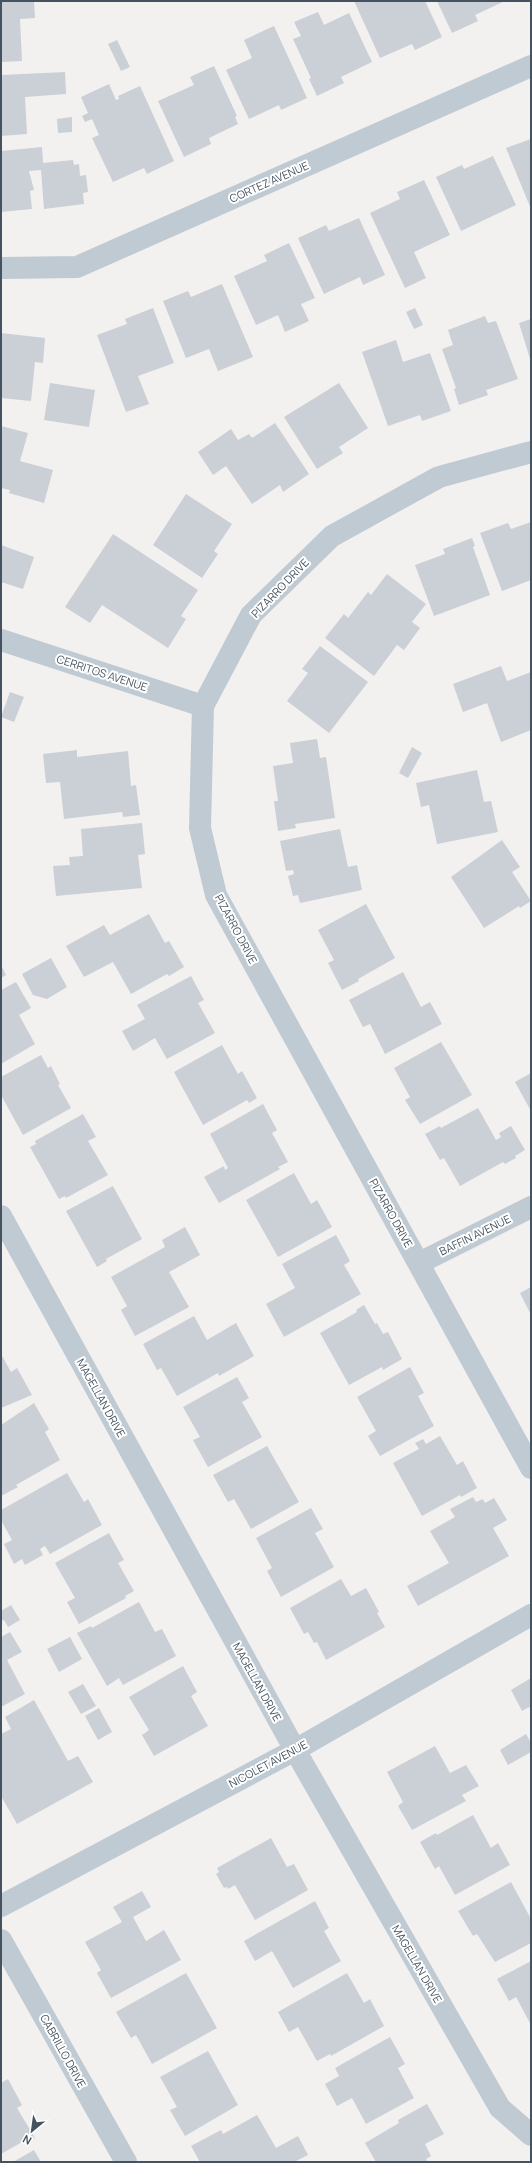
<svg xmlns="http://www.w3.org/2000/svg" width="532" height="2163" font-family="Manrope,sans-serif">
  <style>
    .building { fill: #cbcfd6 }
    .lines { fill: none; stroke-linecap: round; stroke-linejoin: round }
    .minor { stroke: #bfcad3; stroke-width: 22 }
    .labels { text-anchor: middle; stroke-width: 4; stroke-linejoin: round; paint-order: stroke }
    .street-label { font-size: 11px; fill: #455360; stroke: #fff }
  </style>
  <rect width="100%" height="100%" fill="#f3f0f0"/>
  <path class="building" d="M1,1h33l1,17 -15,1 2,42 -21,1z
    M354,1h71l17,36 -27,13 -3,-6 -32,14z
    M437,1h68l-30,14 3,6 -26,12z
    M318,12l6,13 25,-12 23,49 -31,15 3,6 -27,13 -8,-17 2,-1 -18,-39 8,-3 -7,-14z
    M274,26l33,72 -26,12 -2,-5 -30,14 -23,-49 26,-12 -8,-18z
    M117,40l13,27 -9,4 -13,-27z
    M214,66l23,50 -2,1 3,7 -29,14 2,6 -27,13 -26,-56 36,-16 -4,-8z
    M65,72l1,22 -41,3 2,37 -26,2v-61z
    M109,84l7,16 3,-1 -1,-3 22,-10 34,75 -27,13 -3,-6 -31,14 -21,-44 7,-3 -7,-16 -7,3 -3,-6 6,-3 -7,-16z
    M72,117v15l-14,1 -1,-14z
    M531,139v70l-25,-61z
    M42,147l1,16 30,-3 1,5 5,-1 1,12 6,-1 2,17 -5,1 1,11 -40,5 -3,-39 -12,1 5,19 -4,1 2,18 -31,3v-61z
    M493,156l23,49 -55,26 -25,-54 26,-12 2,4z
    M424,180l26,55 -36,17 12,26 -21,10 -35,-75 30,-14 -3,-7z
    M359,218l26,57 -22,10 -3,-8 -36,17 -26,-56 28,-13 3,6z
    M289,243l26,55 -14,6 8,17 -24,11 -7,-17 -22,10 -22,-49 33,-15 -3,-6z
    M222,284l31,73 -35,14 -9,-22 -23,9 -23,-57 25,-10 3,6z
    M153,308l21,55 -36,13 11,28 -23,8 -29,-77 30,-11 -2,-5z
    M415,308l8,17 -9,4 -8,-17z
    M485,316l3,7 8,-2 22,58 -32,11 2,5 -29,10 -5,-16 2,-1 -14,-39 11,-4 -5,-15z
    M531,319v43l-12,-39z
    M1,333l44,5 -2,25 -8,-1 -4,39 -30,-3z
    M396,340l7,22 27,-9 21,58 -29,10 -2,-6 -32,11 -26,-74z
    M50,383l45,7 -6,37 -45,-7z
    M339,383l29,45 -29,19 4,6 -26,16 -33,-52z
    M275,423l34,51 -26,18 -3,-7 -28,19 -26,-38 -13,9 -15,-23 33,-23 7,11 11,-6 3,4z
    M1,426l27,7 -8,28 33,9 -9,33 -35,-10 1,-3 -9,-2z
    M186,494l46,30 -18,27 4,3 -16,24 -49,-33z
    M531,522v58l-29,11 -22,-58 28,-10 3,6z
    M113,534l85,56 -17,26 5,3 -18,29 -66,-43 -12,18 -25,-16z
    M472,538l3,8 -2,1 17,48 -56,21 -19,-51 30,-11 -2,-5z
    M1,545l33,12 -11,32 -22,-7z
    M387,574l39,30 -14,18 8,6 -16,22 -7,-5 -23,31 -49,-38 19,-24 4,4 20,-26 3,3z
    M320,646l48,36 -39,51 -42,-32 21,-28 -6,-4z
    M501,666l6,15 24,-9v58l-30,12 -14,-39 -24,9 -10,-28z
    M10,692l14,5 -10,25 -13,-5z
    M317,739l3,19 6,-1 9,61 -40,6 1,4 -18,3 -4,-30h4l-5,-35 20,-3 -3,-20z
    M412,747l10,6 -14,25 -9,-5z
    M77,750v7l51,-6 3,35 5,-1 4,30 -17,2 -1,-5 -58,7 -4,-37 -14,1 -3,-29z
    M477,770l7,32 7,-1 7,31 -61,12 -8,-39 -8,2 -5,-24z
    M142,823l3,31 -7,1 4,33 -86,8 -3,-30 17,-1 -1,-8 14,-1 -2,-27z
    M340,829l8,38 9,-2 5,25 -62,13 -2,-8 -5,1 -5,-20 6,-2 -1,-4 -7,1 -6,-30z
    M502,840l18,27 -8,5 19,29 -11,7 -1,-2 -35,22 -33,-51z
    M366,904l29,54 -37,21 1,2 -17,9 -14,-27 6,-3 -16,-30z
    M149,914l16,29 4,-2 15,26 -15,9 -2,-2 -36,20 -18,-32 -29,15 -18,-31 38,-21 6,10z
    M51,958l16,29 -20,12 -14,-4 -11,-21z
    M1,965l5,10 -5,3z
    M403,972l18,35 9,-5 12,22 -57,30 -15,-30 -7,3 -14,-27z
    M191,976l13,24 -6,3 17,30 -48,26 -12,-21 -22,13 -11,-20 23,-12 -8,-14z
    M16,982l15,26 -12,7 16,29 -34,20v-74z
    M441,1042l31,53 -52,29 -15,-24 5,-3 -16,-29z
    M222,1045l16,29 4,-3 15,27 -8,5 -2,-3 -44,25 -29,-53z
    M41,1055l7,13 3,-2 9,18 -2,1 13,23 -48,27 -22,-40v-18z
    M531,1073v38l-16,-29z
    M263,1104l14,26 -5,3 16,29 -10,5 2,2 -61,34 -15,-26 20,-11 1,4 3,-2 -18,-34z
    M478,1108l18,32 5,-3 -2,-4 12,-7 14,24 -10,6 1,2 -11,6 -2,-2 -43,24 -16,-28 -4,2 -15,-26 15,-8 1,2z
    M83,1114l13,23 -8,4 20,34 -42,23 -1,-2 -6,3 -29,-52 6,-3 -1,-3z
    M294,1173l17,31 6,-4 15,27 -54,30 -32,-57z
    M113,1186l29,53 -36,20 1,2 -10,6 -31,-56z
    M185,1227l15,28 -31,17 20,35 -54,29 -14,-26 6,-4 -16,-29 54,-30 -3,-7z
    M336,1235l14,26 -6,4 17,29 -77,43 -18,-33 29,-16 -13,-24z
    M531,1287v28l-11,-22z
    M364,1305l11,19 2,-1 6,11 5,-2 14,27 -19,11 -1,-3 -33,18 -29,-52 37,-21 -1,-2z
    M194,1316l13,24 29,-17 18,33 -35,20 -1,-3 -41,23 -16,-28 -4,2 -14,-26z
    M1,1354l10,18 6,-4 15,27 -31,13z
    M410,1367l14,26 -6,3 16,30 -54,30 -12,-20 8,-5 -19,-34z
    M237,1377l12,21 -7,4 20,35 -54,30 -15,-27 7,-3 -17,-30z
    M34,1403l15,26 -4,3 15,28 -44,25 2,2 -17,9v-71z
    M440,1436l17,29 6,-4 14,27 -16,9 -1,-2 -38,21 -29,-53 26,-14 -4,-6 8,-4 3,5z
    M267,1446l32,56 -48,27 -17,-30 -6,3 -15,-27z
    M67,1473l17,29 4,-3 14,26 -52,29 -5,-8 -5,3 3,6 -18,10 -3,-6 -8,5 -10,-20 8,-4 -11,-20v-10z
    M473,1497l3,5 7,-3 2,4 9,-5 13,22 -14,8 16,28 -91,50 -11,-20 42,-23 -19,-32 25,-14 -5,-8z
    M311,1508l12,21 -8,4 19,34 -53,30 -14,-26 5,-3 -16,-30z
    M109,1533l15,27 -6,3 16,28 -9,5 1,2 -47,26 -12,-22 8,-4 -20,-35z
    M341,1579l10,17 15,-8 13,24 -2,1 8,14 -59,33 -9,-18 -3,1 -6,-11 -4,2 -14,-26z
    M139,1602l16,30 7,-3 14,27 -53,29 -4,-7 -12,8 -30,-53 14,-7 1,2z
    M11,1605l9,15 -12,7 -4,-7 -3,1v-10z
    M10,1632l12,20 -15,8 18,34 -24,13v-70z
    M70,1637l12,22 -23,13 -12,-23z
    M183,1666l14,26 -6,4 17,30 -54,30 -12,-21 7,-5 -20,-33z
    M531,1678v32l-2,-3 -7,4 -11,-21z
    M83,1684l13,22 -15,8 -13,-22z
    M34,1700l34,61 10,-5 15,26 -76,42 -16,-28v-62l10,-5 -6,-12z
    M99,1708l13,24 -14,8 -13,-24z
    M526,1734l5,9v9l-23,13 -8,-15z
    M435,1746l15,27 16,-8 13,21 -17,9 4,6 -54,29 -14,-24 5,-4 -16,-30z
    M473,1815l18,33 7,-5 12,22 -55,30 -16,-29 -4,3 -15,-27 16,-9 1,2z
    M271,1838l16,29 7,-3 14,26 -53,30 -20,-35 -7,4 -1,-2 -3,1 -8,-14 3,-2 -2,-4z
    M511,1882l20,37v24l-36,19 -18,-28 -4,2 -15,-25z
    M142,1891l9,16 -18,10 13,24 18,-11 17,30 -70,38 -14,-25 4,-3 -16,-28 37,-20 -9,-15z
    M315,1901l14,27 -5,3 17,30 -48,27 -21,-37 -17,10 -11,-20z
    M531,1961v64l-15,-28 -7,4 -12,-22z
    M186,1973l31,55 -65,36 -16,-29 -5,3 -15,-26z
    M347,1973l17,30 6,-4 14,27 -53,30 -1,-2 -13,7 -19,-34 -9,5 -11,-20z
    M390,2037l15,27 -7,4 16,30 -48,26 -14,-26 -15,8 -12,-22 14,-8 -4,-8z
    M208,2051l30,54 -53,31 -15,-26 7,-3 -17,-30z
    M8,2079l14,26 -5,3 18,30 -10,5 -1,-2 -23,13v-71z
    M427,2104l17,30 -19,10 6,12 -5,3 2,3h-52l-11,-19 34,-20 -1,-3z
    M257,2115l19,33 22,-12 10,19 -14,7h-94l-9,-16 30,-16 2,4z
    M34,2150l7,12h-28z"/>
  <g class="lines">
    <path class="minor" d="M1,268l76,-1 454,-201
      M531,452l-92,25 -107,59 -81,79 -48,91 -3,122 16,67 315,573
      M1,640l202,66
      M1,1216l294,534 205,358 31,27
      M419,1263l112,-56
      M1,1906l294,-156 236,-135
      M1,1940l125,222"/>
  </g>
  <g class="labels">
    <g class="street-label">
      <text transform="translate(269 182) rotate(-24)" y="4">CORTEZ AVENUE</text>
      <text transform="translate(280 588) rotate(-46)" y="4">PIZARRO DRIVE</text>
      <text transform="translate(102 673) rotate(18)" y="4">CERRITOS AVENUE</text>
      <text transform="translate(236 929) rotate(62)" y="4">PIZARRO DRIVE</text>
      <text transform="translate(391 1213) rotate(61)" y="4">PIZARRO DRIVE</text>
      <text transform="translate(475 1235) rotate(-26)" y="4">BAFFIN AVENUE</text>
      <text transform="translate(101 1398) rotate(61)" y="4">MAGELLAN DRIVE</text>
      <text transform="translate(257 1682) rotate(61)" y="4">MAGELLAN DRIVE</text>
      <text transform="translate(268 1764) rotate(-28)" y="4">NICOLET AVENUE</text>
      <text transform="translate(417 1964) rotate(60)" y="4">MAGELLAN DRIVE</text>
      <text transform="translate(63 2051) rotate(61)" y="4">CABRILLO DRIVE</text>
    </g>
  </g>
  <rect width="532" height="2163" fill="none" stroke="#455360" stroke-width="4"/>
  <g transform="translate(32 2131) rotate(209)" stroke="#ffffff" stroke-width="3" paint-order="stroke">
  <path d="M0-3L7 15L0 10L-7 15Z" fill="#455360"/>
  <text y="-6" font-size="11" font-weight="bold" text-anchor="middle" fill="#455360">N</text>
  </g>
</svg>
